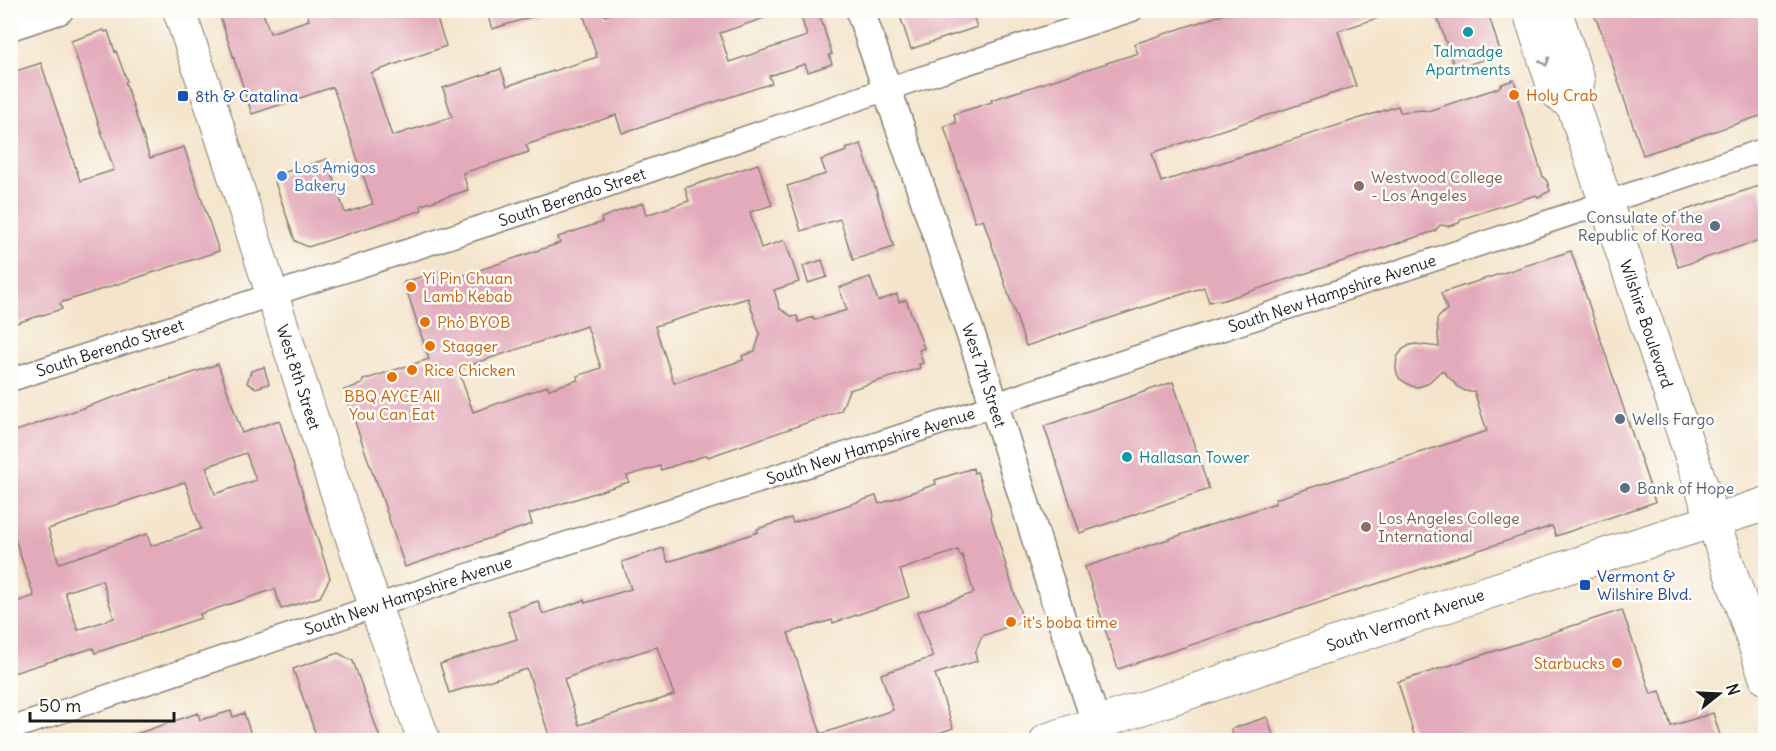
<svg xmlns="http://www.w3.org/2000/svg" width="1776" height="751" font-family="Delius,sans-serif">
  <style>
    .building { fill: #e3aabb; fill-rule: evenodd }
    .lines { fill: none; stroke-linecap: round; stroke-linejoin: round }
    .minor-casing { stroke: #888074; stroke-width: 25 }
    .tertiary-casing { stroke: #888074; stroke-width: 31 }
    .secondary-casing { stroke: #888074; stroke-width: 34 }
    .primary-casing { stroke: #888074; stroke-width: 35 }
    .minor { stroke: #fff; stroke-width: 22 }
    .tertiary { stroke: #fff; stroke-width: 28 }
    .secondary { stroke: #fff; stroke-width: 32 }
    .primary { stroke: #fff; stroke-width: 33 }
    .oneway { stroke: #999 }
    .culture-dot { fill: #0f9aa8; stroke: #fdfcf7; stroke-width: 2 }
    .food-dot { fill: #e8710a; stroke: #fdfcf7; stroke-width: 2 }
    .transit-dot { fill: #1a4fb4; stroke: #fdfcf7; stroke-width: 2 }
    .shop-dot { fill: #3f7fe0; stroke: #fdfcf7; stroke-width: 2 }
    .education-dot { fill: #8d6e63; stroke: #fdfcf7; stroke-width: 2 }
    .service-dot { fill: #5c6f8a; stroke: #fdfcf7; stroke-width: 2 }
    .labels { text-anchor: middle; stroke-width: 5; stroke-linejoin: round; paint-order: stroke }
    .culture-label { font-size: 16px; fill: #0d838f; stroke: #fdfcf7 }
    .food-label { font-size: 16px; fill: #c56008; stroke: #fdfcf7; text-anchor: start }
    .transit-label { font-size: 16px; fill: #164399; stroke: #fdfcf7; text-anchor: start }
    .shop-label { font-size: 16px; fill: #366cbe; stroke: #fdfcf7; text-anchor: start }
    .education-label { font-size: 16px; fill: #785e54; stroke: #fdfcf7; text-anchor: start }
    .street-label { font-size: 16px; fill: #1c1c1c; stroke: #fdfcf7 }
    .service-label { font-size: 16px; fill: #4e5e75; stroke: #fdfcf7; text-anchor: start }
  </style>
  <rect width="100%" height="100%" fill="#fdfcf7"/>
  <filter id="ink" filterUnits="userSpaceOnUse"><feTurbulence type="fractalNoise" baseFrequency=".0167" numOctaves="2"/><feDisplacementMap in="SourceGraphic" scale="12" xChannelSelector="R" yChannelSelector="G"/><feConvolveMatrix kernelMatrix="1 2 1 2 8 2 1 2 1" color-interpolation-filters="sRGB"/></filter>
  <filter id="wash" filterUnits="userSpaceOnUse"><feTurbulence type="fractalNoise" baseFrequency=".008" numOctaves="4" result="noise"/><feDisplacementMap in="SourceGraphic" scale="24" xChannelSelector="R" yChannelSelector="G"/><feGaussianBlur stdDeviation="1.35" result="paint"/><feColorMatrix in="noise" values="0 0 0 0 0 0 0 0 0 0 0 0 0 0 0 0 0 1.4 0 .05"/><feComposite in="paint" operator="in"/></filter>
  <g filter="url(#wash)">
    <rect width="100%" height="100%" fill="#f4e4cb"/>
    <g id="blocks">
      <path class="building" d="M218,10h44l8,23 39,-13 -3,-10h128l12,36 -75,27 21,63 60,-19 -9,-29 58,-19 6,17 90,-29 -15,-47h22l1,6 18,-6h156v3l-59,20 9,29 78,-26 -8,-26h19l14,44 -3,1 3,9 -24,8 -3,-8 -36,12 3,7 -150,50 -6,-18 -90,30 3,7 -66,21 5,17 -47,15 1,5 -114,37 -13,-6 -22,-65 54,-17 18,54 28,-9 -40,-117 -81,27z
        M486,10h54l1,4 -49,15z
        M898,10h73l6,17 -66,22z
        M1236,10h153l1,4 -52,17 18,55 -204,67 9,29 237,-76 2,6 22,-2 6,1 70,-23 4,-4 12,-4 4,12v8l25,77 4,4 3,10 -12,6 -2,-2 -75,24 -2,4 -11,3 -8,-1 -5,6 -214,70 -4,-1 -8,2 -5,-15 -178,59 -43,-127 -8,3 -31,-96 12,-3 -2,-9 38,-12 -1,-2 147,-47 -4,-9z
        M1435,10h52l14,44 -46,15z
        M1592,10h174v104l-123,41 -41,-122z
        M104,30l1,2 3,-1 7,21 1,-1 11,30 -2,1 25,76 34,-11 35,104 -159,52 2,6 -52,16v-252l31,-10 39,118 34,-11 -43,-129z
        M861,144l33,103 -41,13 -13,-41 -39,12 -14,-45 39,-12 -5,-14 26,-9 -1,-2z
        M758,164l14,41 -22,7 11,36 24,-8 14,42 -25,8 6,19 13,8 4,-1 2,6 14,-5 1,3 33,-10 -8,-22 31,-11 8,24 19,-7 2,8 7,-2 18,48 -5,2 4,13 -4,1 1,4 -71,22 -8,21 -133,46 -1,-2 -46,15 -1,-4 -33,10 2,6 -100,32 3,10 -127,43 -29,-87h-1l-31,-90 18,-6 1,-4 66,-21 -25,-77 42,-13 4,11 110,-37 -2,-6 44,-15 -1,-4 24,-9 18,-6 3,12 43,-14 -4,-13zM748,298l12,36 -5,17 -13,5 1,4 -69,23 -19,-57zM587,326l14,42 -24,8 1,4 -29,9 -1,-3 -75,26 -15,-43z
        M1759,186l7,21v31l-88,29 -16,-49z
        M1571,251l84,251 -99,34 -4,-10 -434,143 -33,-102 191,-64 -1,-4 212,-68 -13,-40h-9l-7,-4 -16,-17 -15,14 -9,3 -7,-1 -11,-7 -3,-5 -1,-6 1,-11 6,-8 7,-4 6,-1 23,3 -2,-28 10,-10 -6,-16z
        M822,260l5,17 -19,6 -5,-17z
        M218,364l24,69 37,-13 51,158 -10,19 -39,12 -6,-20 -75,25 1,4 -106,35 -2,-5 -83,26v-47l5,-1 -5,-14v-8l24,-8 -20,-60 -4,1v-104l128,-44v1l34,-11v1zM246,453l10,27 -41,14 -9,-27zM185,482l16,47 -50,17 -4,-12 -88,29 -11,-34 40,-13v-2zM102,580l12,38 -36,12 -13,-38z
        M264,367l5,17 -13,4 -9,-5 4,-12z
        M1173,382l36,107 -129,44 -36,-107z
        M973,468l1,5 3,-1 13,37 1,8 32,104 -41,15 -7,17 2,8 -42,13 18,54 -37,13h-373v-4l6,-2 -22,-66 -78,24 -9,-29 77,-25 -9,-28 30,-10 5,13 41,-14 1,3 46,-14 -9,-27 41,-14 5,14 90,-30 -1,-3 34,-11 2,5 83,-27 3,8 57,-20 -1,-4zM958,550l2,6 2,-1 12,38 -57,19 16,45 -52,17 12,36 -72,24 -33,-101 44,-13 1,3 76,-26 -9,-27zM657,647l17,48 -95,30 -15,-46 41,-16z
        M1622,610l29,84 9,-3 11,35 42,-13 9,28h-306l-18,-59z
        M338,653l15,8 28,80h-63l-25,-72z
        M231,711l2,6 11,-4 9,28h-126v-4l71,-24 2,7z
        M1267,717l8,24h-40l-4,-12z"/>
    </g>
  </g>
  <g filter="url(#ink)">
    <use href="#blocks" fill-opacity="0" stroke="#888074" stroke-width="1.5"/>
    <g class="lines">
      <defs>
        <g id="minor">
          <path id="s1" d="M10,380l584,-190 293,-101 245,-79"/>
          <path id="s2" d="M10,729l464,-156 492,-158 58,-21 361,-118 381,-127"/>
        </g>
        <g id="tertiary">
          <path id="s3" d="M860,10l127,372 74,236 41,122"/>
          <path d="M10,26l49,-16"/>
        </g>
        <g id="secondary">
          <path id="s4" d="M179,10l34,101 109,338 53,157 49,134"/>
        </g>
        <g id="primary">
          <path d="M1529,10l26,81 18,14"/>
          <path id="s5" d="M1555,10l23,71 -5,24 193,573"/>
          <path id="s6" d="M1047,740l423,-142 296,-94"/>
        </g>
      </defs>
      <use href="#minor" class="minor-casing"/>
      <use href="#tertiary" class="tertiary-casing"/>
      <use href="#secondary" class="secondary-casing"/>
      <use href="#primary" class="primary-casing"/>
      <use href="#minor" class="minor"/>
      <use href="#tertiary" class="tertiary"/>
      <use href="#secondary" class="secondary"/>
      <use href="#primary" class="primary"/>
    </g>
    <defs><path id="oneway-chevron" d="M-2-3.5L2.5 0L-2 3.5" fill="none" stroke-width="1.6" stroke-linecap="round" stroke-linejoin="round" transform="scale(1.5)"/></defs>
    <use class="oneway" href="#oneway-chevron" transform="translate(1545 62) rotate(72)"/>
  </g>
  <g class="culture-dot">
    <circle cx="1468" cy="32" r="6"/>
    <circle cx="1127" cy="457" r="6"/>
  </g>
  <g class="food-dot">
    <circle cx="1514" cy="95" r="6"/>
    <circle cx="411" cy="287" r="6"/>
    <circle cx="425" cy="322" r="6"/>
    <circle cx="430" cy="346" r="6"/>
    <circle cx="412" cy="370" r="6"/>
    <circle cx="392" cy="377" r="6"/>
    <circle cx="1011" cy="622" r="6"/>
    <circle cx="1617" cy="663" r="6"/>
  </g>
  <g class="transit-dot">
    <rect x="177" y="90" width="12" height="12" rx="3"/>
    <rect x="1579" y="579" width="12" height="12" rx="3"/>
  </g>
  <circle class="shop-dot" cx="282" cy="176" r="6"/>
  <g class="education-dot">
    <circle cx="1359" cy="186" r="6"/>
    <circle cx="1366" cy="527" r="6"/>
  </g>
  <g class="service-dot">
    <circle cx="1715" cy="226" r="6"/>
    <circle cx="1620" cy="419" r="6"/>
    <circle cx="1625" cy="488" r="6"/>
  </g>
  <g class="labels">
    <g class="culture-label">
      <text x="1468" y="57">Talmadge<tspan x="1468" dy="18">Apartments</tspan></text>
      <text x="1139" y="463" text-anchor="start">Hallasan Tower</text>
    </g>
    <g class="food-label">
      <text x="1526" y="101">Holy Crab</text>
      <text x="423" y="284">Yi Pin Chuan<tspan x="423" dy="18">Lamb Kebab</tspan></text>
      <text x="437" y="328">Phò BYOB</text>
      <text x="442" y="352">Stagger</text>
      <text x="424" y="376">Rice Chicken</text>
      <text x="392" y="402" text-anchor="middle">BBQ AYCE All<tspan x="392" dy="18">You Can Eat</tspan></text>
      <text x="1023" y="628">it's boba time</text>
      <text x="1605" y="669" text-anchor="end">Starbucks</text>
    </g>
    <g class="transit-label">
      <text x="195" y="102">8th &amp; Catalina</text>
      <text x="1597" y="582">Vermont &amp;<tspan x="1597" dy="18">Wilshire Blvd.</tspan></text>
    </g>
    <g class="shop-label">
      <text x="294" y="173">Los Amigos<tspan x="294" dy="18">Bakery</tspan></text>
    </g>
    <g class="education-label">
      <text x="1371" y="183">Westwood College<tspan x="1371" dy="18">- Los Angeles</tspan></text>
      <text x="1378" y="524">Los Angeles College<tspan x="1378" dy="18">International</tspan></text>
    </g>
    <g class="street-label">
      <text dy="6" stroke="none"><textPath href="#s1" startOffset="591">South Berendo Street</textPath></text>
      <text dy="6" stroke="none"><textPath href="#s2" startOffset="1392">South New Hampshire Avenue</textPath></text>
      <text dy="6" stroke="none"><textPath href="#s5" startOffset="330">Wilshire Boulevard</textPath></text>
      <text dy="6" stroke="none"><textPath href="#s1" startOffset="105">South Berendo Street</textPath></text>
      <text dy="6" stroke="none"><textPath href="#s3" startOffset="386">West 7th Street</textPath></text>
      <text dy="6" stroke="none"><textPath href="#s4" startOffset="386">West 8th Street</textPath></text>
      <text dy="6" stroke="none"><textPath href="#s2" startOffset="906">South New Hampshire Avenue</textPath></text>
      <text dy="6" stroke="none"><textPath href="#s2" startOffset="420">South New Hampshire Avenue</textPath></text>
      <text dy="6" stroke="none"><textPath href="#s6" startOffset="378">South Vermont Avenue</textPath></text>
    </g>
    <g class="service-label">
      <text x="1703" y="223" text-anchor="end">Consulate of the<tspan x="1703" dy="18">Republic of Korea</tspan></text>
      <text x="1632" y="425">Wells Fargo</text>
      <text x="1637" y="494">Bank of Hope</text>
    </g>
  </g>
  <rect width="1776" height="751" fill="none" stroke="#fdfcf7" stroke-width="36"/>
  <g transform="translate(1719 694) rotate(72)" stroke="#fdfcf7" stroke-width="4.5" paint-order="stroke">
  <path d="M0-4.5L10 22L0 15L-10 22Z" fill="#1c1c1c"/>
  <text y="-9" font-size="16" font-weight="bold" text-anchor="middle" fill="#1c1c1c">N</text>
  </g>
  <path d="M30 712v9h144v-9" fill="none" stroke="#1c1c1c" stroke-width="3"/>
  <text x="39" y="712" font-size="18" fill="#1c1c1c" stroke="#fdfcf7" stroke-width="4.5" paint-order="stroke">50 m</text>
</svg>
